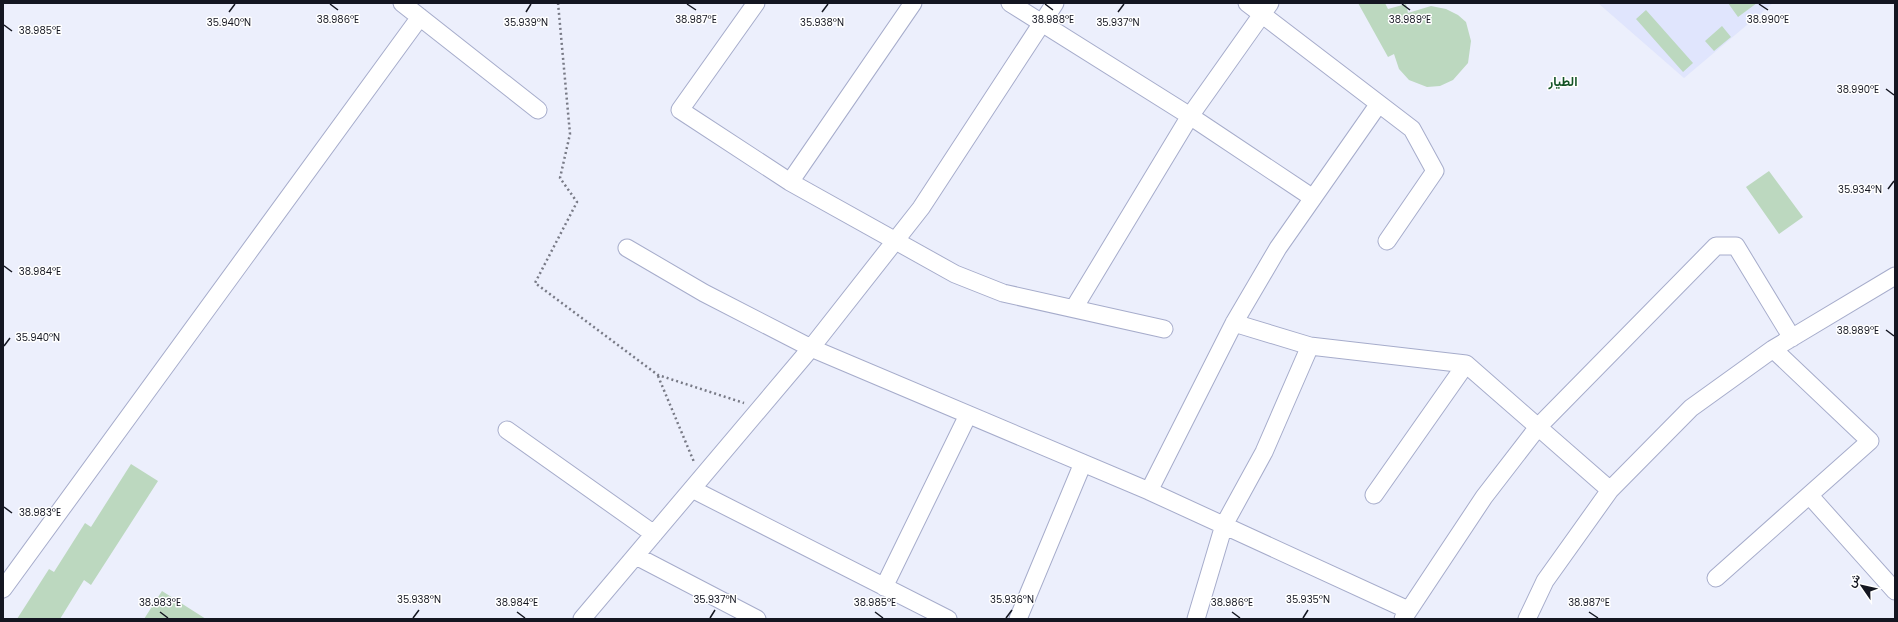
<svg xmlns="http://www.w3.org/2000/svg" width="1898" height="622" font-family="Poppins,Vazirmatn,sans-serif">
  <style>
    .built { fill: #e0e5fd }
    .building { fill: #bcd8bf }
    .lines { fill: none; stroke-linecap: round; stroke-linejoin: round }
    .minor-casing { stroke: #a6accb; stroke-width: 19 }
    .path { stroke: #787a86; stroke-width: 2.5; stroke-dasharray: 2 3; stroke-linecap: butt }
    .minor { stroke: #fff; stroke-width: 17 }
    .ticks { fill: none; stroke: #141621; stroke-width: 1.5 }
    .labels { text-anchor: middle; stroke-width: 3; stroke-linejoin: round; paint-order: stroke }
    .quarter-label { font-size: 13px; font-weight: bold; fill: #135324; stroke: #fff }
    .ticks-label { font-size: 10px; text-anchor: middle; fill: #141621; stroke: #fff; stroke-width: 3; stroke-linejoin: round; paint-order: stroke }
  </style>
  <rect width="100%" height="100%" fill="#eceffc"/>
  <path class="built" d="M1598,3h175l-89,75z"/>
  <path class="building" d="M1358,3h27l3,6 18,-5 2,9 23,-7 15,3 12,6 8,7 5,19 -3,22 -15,17 -13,6 -13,1 -18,-7 -10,-11 -5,-15 -6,3z
    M1728,3h29l-19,14z
    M1646,10l47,53 -10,9 -47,-53z
    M1722,26l9,11 -17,14 -9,-10z
    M1769,171l34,46 -24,17 -33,-47z
    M131,464l27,17 -67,104 -7,-5 -24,39h-43l32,-50 5,3 31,-49 6,4z
    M162,591l44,28h-62z"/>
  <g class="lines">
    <defs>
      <path id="minor" d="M402,3l136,107
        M756,3l-76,107 110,72 165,92 48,19 161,36
        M1010,3l180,113 123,82
        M1247,3l165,126 23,42 -48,70
        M790,182l123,-179
        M627,248l77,45 107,55 338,143 259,119
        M1074,308l116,-192 80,-113
        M1234,323l76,23 156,18 144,126
        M507,430l147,104
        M692,489l256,130
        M1149,491l85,-168 44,-75 100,-143
        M1374,495l92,-131
        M1810,496l85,95
        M636,556l121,63
        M1716,578l154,-137 -97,-92
        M884,587l84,-172
        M3,589l417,-572
        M582,619l229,-271 110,-140 134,-205
        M1018,619l65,-156
        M1196,619l28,-94 40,-73 46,-106
        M1403,619l81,-122 54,-70 178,-181h20l56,92
        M1527,619l18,-38 65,-91 81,-82 82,-59 122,-73"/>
    </defs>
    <use href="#minor" class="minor-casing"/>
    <path class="path" d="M558,3l12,131 -10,44 17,24 -42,81 123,92 86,28
      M658,376l36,86"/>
    <use href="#minor" class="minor"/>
  </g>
  <path class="ticks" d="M330,4l8,6M687,4l9,6M1045,4l8,6M1402,4l8,6M1759,4l9,6M229,12l6,-8M526,12l5,-8M822,12l6,-8M1118,12l6,-8M4,25l8,6M1886,89l8,6M1888,189l6,-8M4,266l8,6M1886,330l8,6M4,346l6,-8M4,507l8,6M160,612l8,6M517,612l8,6M875,612l8,6M1232,612l8,6M1589,612l9,6M413,618l6,-8M710,618l5,-8M1006,618l6,-8M1303,618l5,-8"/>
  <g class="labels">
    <g class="quarter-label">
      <text x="1563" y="86">الطيار</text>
    </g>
  </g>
  <g class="ticks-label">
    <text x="1768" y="23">38.990°E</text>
    <text x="338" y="23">38.986°E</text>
    <text x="696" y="23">38.987°E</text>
    <text x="1053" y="23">38.988°E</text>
    <text x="1410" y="23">38.989°E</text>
    <text x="229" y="26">35.940°N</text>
    <text x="526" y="26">35.939°N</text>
    <text x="1118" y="26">35.937°N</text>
    <text x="822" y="26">35.938°N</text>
    <text x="40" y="34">38.985°E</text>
    <text x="1858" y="93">38.990°E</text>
    <text x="1860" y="193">35.934°N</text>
    <text x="40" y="275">38.984°E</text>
    <text x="1858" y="334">38.989°E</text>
    <text x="38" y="341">35.940°N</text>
    <text x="40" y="516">38.983°E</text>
    <text x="419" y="603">35.938°N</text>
    <text x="715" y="603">35.937°N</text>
    <text x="1012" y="603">35.936°N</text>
    <text x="1308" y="603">35.935°N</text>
    <text x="160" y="606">38.983°E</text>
    <text x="517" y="606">38.984°E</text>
    <text x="875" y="606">38.985°E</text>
    <text x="1232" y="606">38.986°E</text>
    <text x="1589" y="606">38.987°E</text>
  </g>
  <rect width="1898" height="622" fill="none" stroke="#141621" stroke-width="8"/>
  <g transform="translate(1862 586) rotate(304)" stroke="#ffffff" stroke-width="3" paint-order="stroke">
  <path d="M0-3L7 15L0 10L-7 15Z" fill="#141621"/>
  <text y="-6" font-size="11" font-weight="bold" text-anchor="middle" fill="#141621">ش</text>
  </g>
</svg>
